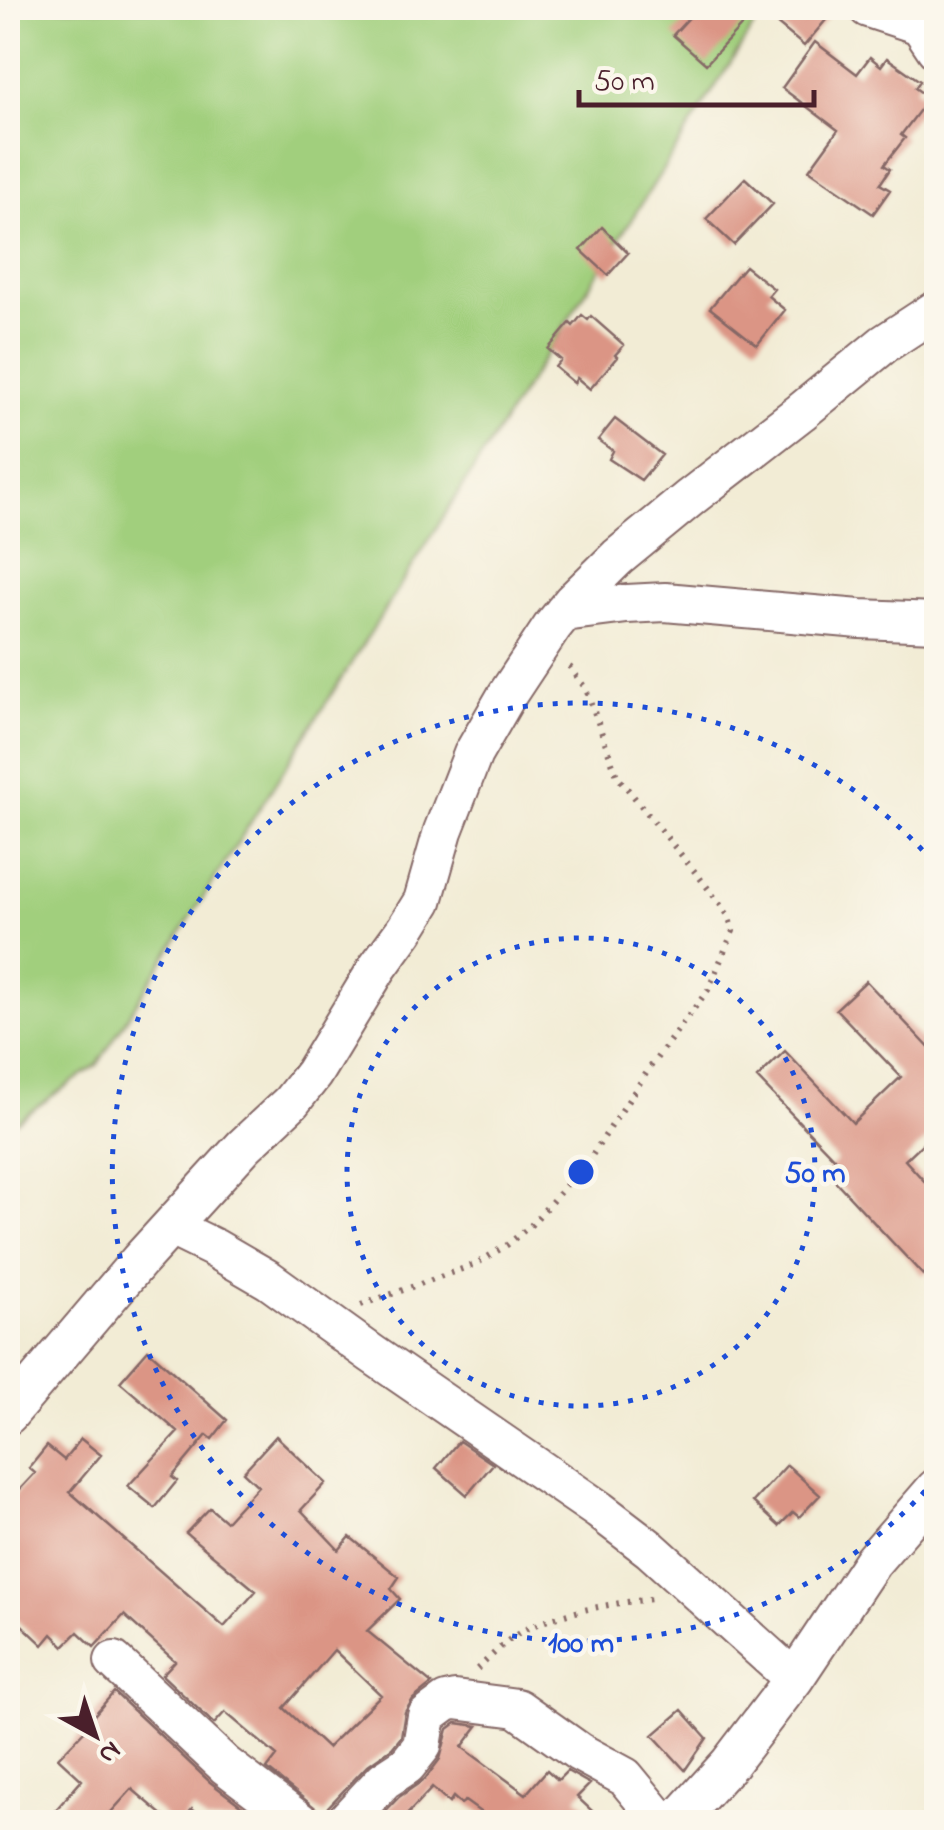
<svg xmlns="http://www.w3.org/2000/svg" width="944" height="1830" font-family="'Indie Flower',sans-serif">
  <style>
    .green { fill: #a1cf7d; stroke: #767754; stroke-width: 2.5 }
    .building { fill: #db9585; fill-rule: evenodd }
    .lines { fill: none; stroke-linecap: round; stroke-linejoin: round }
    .minor-casing { stroke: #856766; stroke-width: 42 }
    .path { stroke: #856766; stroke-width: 6; stroke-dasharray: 2.5 8; stroke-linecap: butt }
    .minor { stroke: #fff; stroke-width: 38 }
    .ring { fill: none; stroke: #1d4ed8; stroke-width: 5; stroke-dasharray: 5 10 }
    .centre { fill: #1d4ed8; stroke: #fbf7ec; stroke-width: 5 }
    .ring-label { font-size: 30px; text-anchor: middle; font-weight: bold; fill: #1d4ed8; stroke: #fbf7ec; stroke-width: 9; stroke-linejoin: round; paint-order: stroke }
  </style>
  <rect width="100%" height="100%" fill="#fbf7ec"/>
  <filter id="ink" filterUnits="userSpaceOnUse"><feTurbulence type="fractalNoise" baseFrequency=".01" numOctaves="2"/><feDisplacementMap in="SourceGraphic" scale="20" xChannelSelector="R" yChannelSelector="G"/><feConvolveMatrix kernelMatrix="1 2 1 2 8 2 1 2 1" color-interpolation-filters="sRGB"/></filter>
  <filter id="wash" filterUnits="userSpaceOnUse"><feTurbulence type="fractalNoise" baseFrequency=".0048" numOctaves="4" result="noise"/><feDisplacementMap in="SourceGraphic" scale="40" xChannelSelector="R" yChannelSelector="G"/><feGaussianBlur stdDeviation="2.25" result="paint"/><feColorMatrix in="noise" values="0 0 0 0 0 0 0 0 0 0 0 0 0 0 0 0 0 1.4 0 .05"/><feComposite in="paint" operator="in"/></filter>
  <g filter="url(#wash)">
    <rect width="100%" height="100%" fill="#f2ecd5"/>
    <path class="green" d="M8,8h757l-667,1056 -90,63z"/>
    <g id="blocks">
      <path class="building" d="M698,8h138l-32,38 -46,-38 -52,56 -33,-29z
        M815,42l42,32 13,-17 11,9 6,-8 33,23 -5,7 14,10 -28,37 4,3 -21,27 6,4 -10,15 10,6 -17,24 -64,-44 29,-40 -56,-42z
        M745,178l28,26 -39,41 -28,-26z
        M602,227l26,26 -20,22 -27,-25z
        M745,266l29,23 -6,7 17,14 -28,35 -47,-37z
        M582,315l6,5 3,-4 33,29 -9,10 2,2 -27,32 -13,-11 -3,5 -19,-16 6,-7 -13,-11 22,-26 3,3z
        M615,419l47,36 -21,25 -32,-21 4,-8 -15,-11z
        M866,981l70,74v76l-31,29 31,34v69l-13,12 -97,-104 11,-10 -80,-83 28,-27 68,72 48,-46 -65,-68z
        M148,1350l79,70 -15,19 -5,-4 -35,42 5,4 -22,27 -27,-22 50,-54 -58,-50z
        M276,1436l50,47 -25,27 38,40 11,-13 49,40 -8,12 9,10 -33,32 65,53 -19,15 -8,13 -4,25 -9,11 -24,17 -40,42 -4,8 -57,-46 10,-13 -52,-44 -11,12 -52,-49 13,-14 -51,-46 -30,32 -16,-15 -14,14 -12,-12 -9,11 -35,-33v-110l27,-29 -6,-5 18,-22 17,14 17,-21 20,16 -31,37 154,135 32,-36 -70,-58 24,-25 15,13 2,-1 31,-34 -15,-14zM334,1650l47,45 -54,53 -43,-40z
        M459,1441l34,23 -26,31 -31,-27z
        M787,1465l33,30 -21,22 -6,-5 -14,14 -26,-24z
        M114,1692l96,90 46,35 -2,3 2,2h-49l-15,-13 -11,13h-10l-39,-33 -30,33h-57l37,-42 -24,-22 28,-29 -2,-2z
        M682,1710l25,28 -22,32 -32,-35z
        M456,1723l22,3 -16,21 64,47 21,-24 11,10 9,-9 23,13 -13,13 27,25h-110l-29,-21 -4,3 -8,-7 -4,6 -17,-15 -32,34h-25l24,-25 26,-18 15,-20 8,-30z"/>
    </g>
  </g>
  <g filter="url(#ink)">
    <use href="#blocks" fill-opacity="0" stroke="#856766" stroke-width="2.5"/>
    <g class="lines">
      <defs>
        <path id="minor" d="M868,8l52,17 16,24
          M564,612l63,-8 38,-2 195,17 76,3
          M171,1227l43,21 55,32 103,74 227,156 51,39 144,130
          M8,1415l131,-154 105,-115 47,-44 22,-28 65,-107 27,-37 18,-29 20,-70 30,-77 34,-59 45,-68 20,-25 46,-45 73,-60 110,-85 83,-68 52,-34
          M114,1661l111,104 75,57
          M345,1822l39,-42 23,-15 15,-19 5,-30 19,-14 9,-2 62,8 62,44 46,25 37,45
          M676,1822l53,-58 65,-85 78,-117 64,-74"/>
      </defs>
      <use href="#minor" class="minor-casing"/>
      <path class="path" d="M361,1305l115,-41 31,-19 24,-20 60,-68 62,-94 55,-73 25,-59 -5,-16 -24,-32 -87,-107 -31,-87 -19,-26
        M477,1669c14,-12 27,-27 42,-36 31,-19 101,-32 137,-34"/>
      <use href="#minor" class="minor"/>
    </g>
  </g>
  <g class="ring">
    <circle cx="581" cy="1172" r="234"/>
    <path d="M935 1480A469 469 0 1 1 935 864"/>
  </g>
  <circle cx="581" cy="1172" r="15" class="centre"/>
  <g class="ring-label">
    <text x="815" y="1182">50 m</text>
    <text x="581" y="1652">100 m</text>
  </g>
  <rect width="944" height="1830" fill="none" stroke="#fbf7ec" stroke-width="40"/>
  <g transform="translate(95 1735) rotate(140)" stroke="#fbf7ec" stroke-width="8" paint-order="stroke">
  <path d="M0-8L18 38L0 25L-18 38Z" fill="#4a1f2b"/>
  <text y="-15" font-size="28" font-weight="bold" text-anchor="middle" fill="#4a1f2b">N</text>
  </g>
  <path d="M579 90v15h235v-15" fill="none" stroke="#4a1f2b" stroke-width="5"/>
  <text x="594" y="90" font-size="30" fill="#4a1f2b" stroke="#fbf7ec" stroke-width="8" paint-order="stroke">50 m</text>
</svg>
